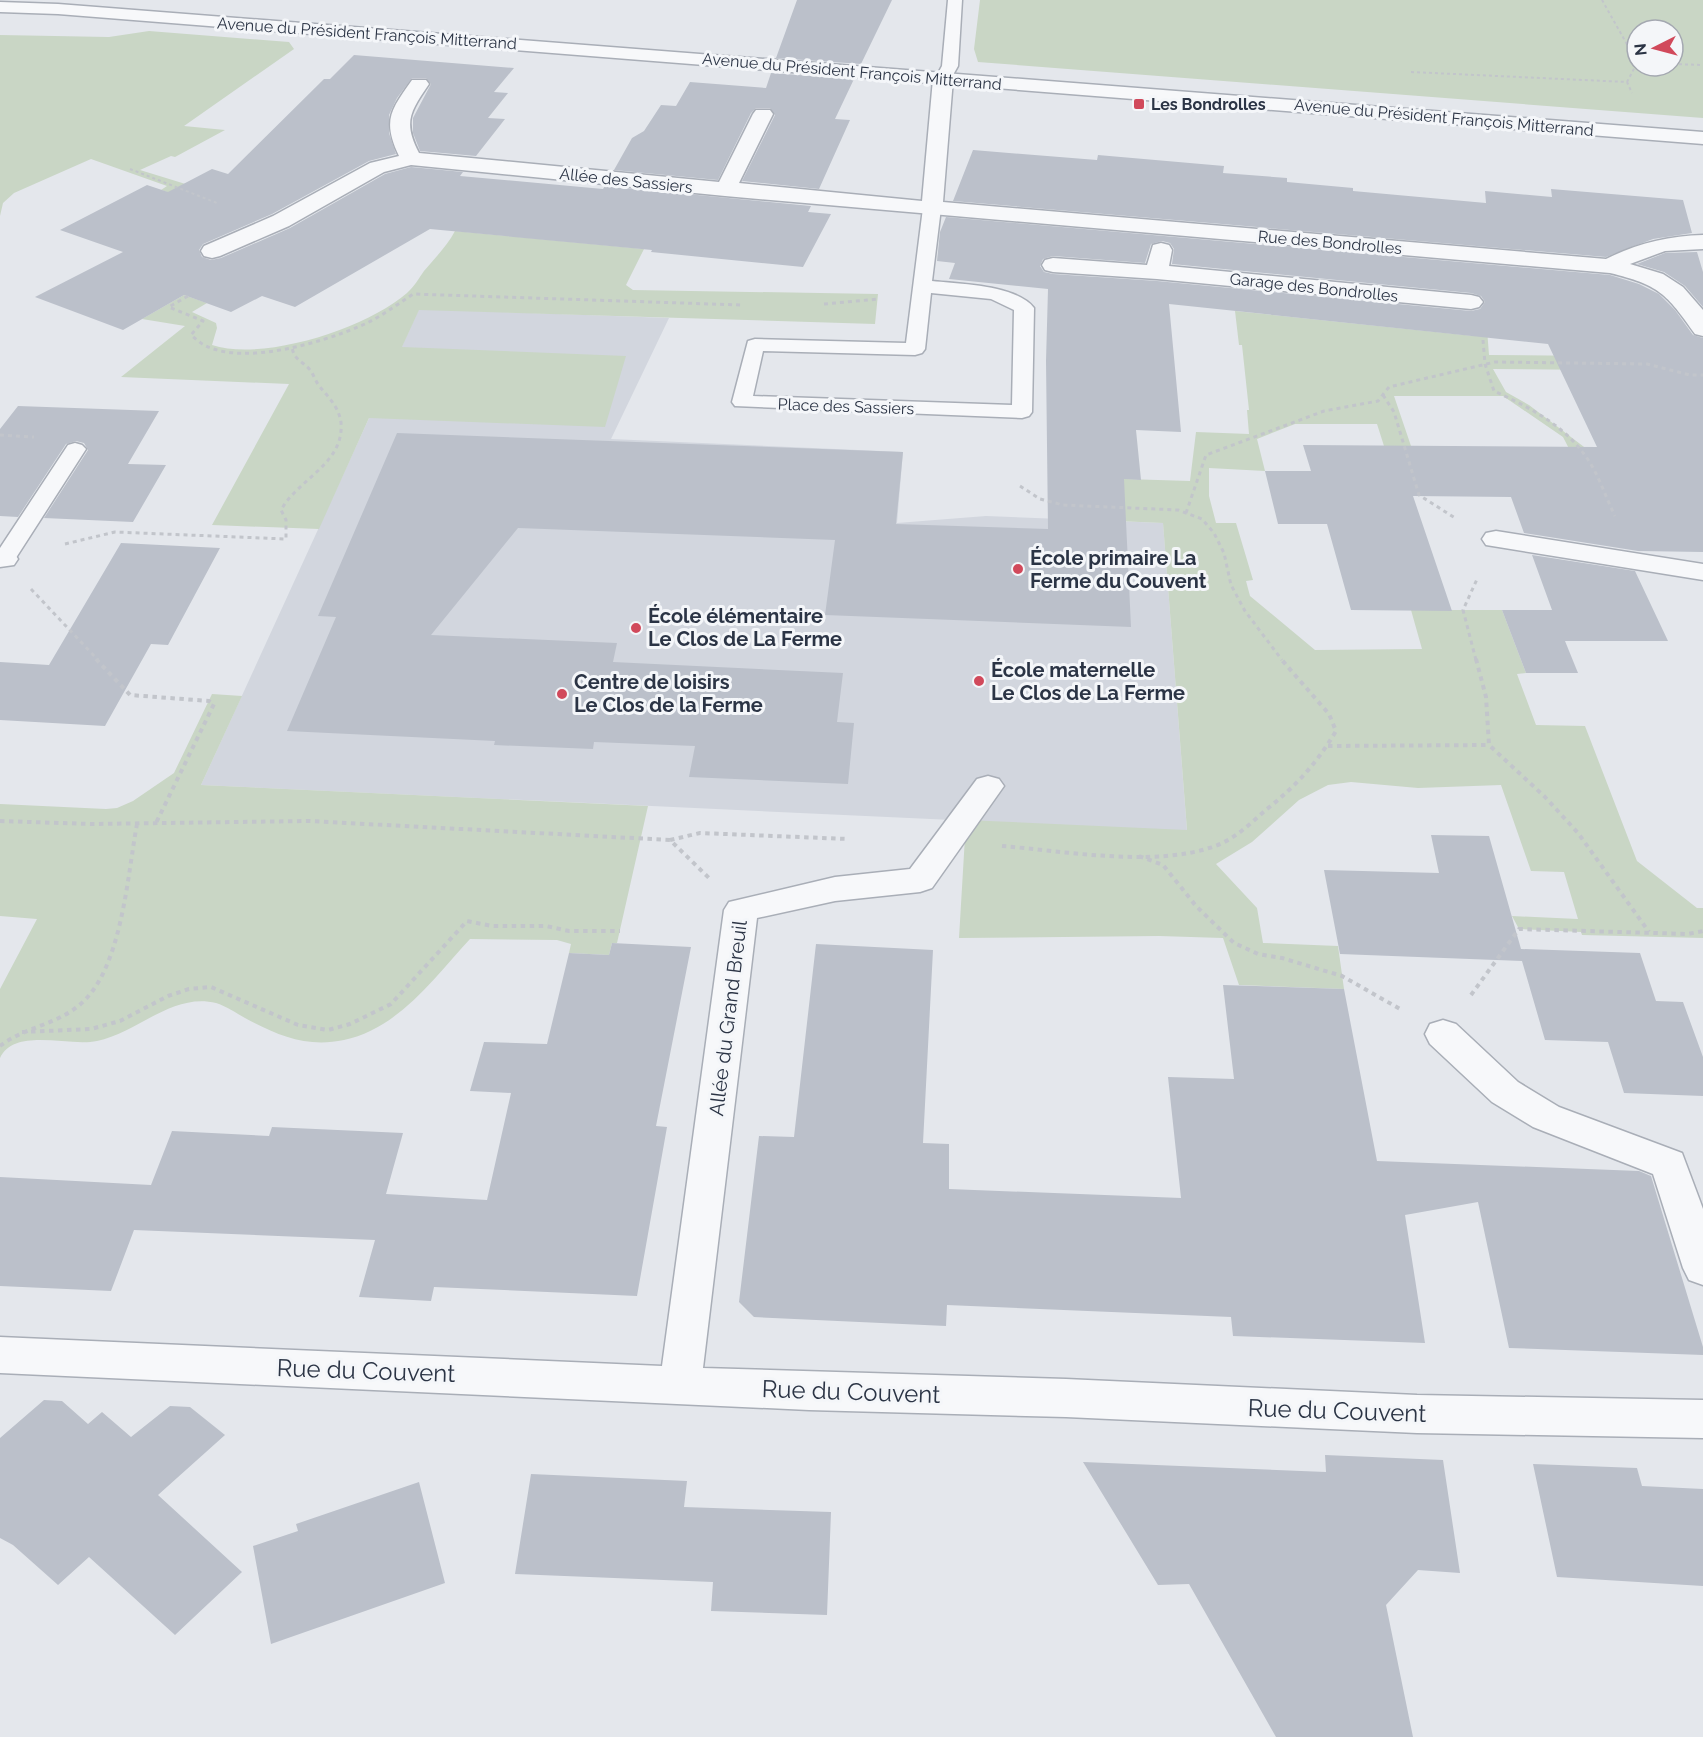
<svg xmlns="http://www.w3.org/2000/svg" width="1703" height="1737" font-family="Raleway,sans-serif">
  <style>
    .built { fill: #d2d6de }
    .green { fill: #c9d6c5; fill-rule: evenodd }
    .building { fill: #bbc0ca; fill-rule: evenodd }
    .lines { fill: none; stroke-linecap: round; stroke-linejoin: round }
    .service-casing { stroke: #a9aeb7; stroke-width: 3 }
    .minor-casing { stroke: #a9aeb7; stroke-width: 3 }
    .tertiary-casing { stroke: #a9aeb7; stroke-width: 3 }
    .path-far2 { stroke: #c2c5cb; stroke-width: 2; stroke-dasharray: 3 3; stroke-linecap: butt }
    .path-far1 { stroke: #c2c5cb; stroke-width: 3; stroke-dasharray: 4 4; stroke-linecap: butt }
    .path { stroke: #c2c5cb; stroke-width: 4; stroke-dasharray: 4.5 4.5; stroke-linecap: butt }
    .service { fill: #f7f8fa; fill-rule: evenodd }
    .minor { fill: #f7f8fa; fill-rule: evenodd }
    .tertiary { fill: #f7f8fa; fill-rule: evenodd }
    .poi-dot { fill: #d1495b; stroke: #f4f6f9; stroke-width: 2 }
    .labels { text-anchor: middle; stroke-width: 6; stroke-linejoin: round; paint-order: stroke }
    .far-street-label { font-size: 16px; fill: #2b3445; stroke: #f4f6f9 }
    .far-poi-label { font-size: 16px; font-weight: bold; fill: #2b3445; stroke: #f4f6f9; text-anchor: start }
    .poi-label { font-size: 20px; font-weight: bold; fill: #2b3445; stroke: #f4f6f9; text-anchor: start }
    .street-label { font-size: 20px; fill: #2b3445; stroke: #f4f6f9 }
    .near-street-label { font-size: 24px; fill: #2b3445; stroke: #f4f6f9 }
  </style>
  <rect width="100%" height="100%" fill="#e4e7ec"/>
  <path class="built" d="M419,309l250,9 -58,121 292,13 -6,71 89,-7 177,7 24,308 -986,-46z"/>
  <path class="green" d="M980,0h723v118l-725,-56 -4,-13zM1637,30h36v36h-36z
    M149,31l140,11 5,7 -110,77 41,4 -50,27 -4,-1 -31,14 65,20 -17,9 -27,-9 6,-4 -76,-27 -77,34 -11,10 -3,13v-181l109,2z
    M455,231l189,18 -18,36 7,5 245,4 -3,30 -456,-14 -17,37 224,9 -21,71 -236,-9 -50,111 -107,-4 77,-141 -168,-7 64,-51 -43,-7 42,-24 23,8 -15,9 24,11 1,5 -5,17c52,17 155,-17 195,-52 7,-6 12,-15 17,-22 11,-13 23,-25 31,-40z
    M1235,311l239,25 12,-20 3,39 107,1 8,14 -111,-1 13,23 23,13 59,45 -7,22 -18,-35 -60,-41h-109l17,50h-27l-7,-22h-82l-38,15 8,32 -56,-3v28l7,27h20l17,57 -7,1 4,15 65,54 107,-1 -11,-39h91l24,63 -9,1 19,51 49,1 52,135 60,47h6v30l-121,-3 -1,-3 -62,-3 -7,-13 66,3 -14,-47 -33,-1 -30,-86 -83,3 -67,-6 -23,3 -29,15 -47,42 -36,22 41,44 6,35 75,3 6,43 -105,-4 -16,-47 -64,-2 -200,2 7,-118 221,10 -24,-307 -69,-3 -1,-42 97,3 6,-49 53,2 -2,-24h2l-7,-65h-3z
    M212,694l30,2 -41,89 447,21 -31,137h-5l-3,12 -40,-2 2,-9 -14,-4 -87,-1c-35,38 -72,90 -126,101 -38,8 -67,-5 -99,-22 -9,-5 -19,-12 -29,-15 -43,-11 -79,30 -119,38 -29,6 -82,-14 -97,17v-69l37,-70 -37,-3v-112l106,5 11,-1 16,-7 41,-28z"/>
  <path class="building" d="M797,0h95l-31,64 -85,-6z
    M354,55l160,13 -20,24 14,1 -20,25 17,1 -29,37 -56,-5 -7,-18v-15l18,-34 -5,-6h-14l-15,20 -8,17v18l7,21 -27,7 -97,53 -69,30 -4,6 3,7 9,3 10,-2 69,-30 95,-54 26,-7 52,5 -3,4 143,13 2,-3 206,20 -3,6 23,2 -28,53 -152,-15 1,-2 -222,-21 -135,78 -33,-11 -31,16 -47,-17 -61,35 -88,-33 88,-45 -63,-22 87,-45 21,7 44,-23 16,5 96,-95h6z
    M771,73l83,6 -19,40 15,1 -31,69 -77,-8 33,-66 -5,-7h-14l-5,5 -33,67 -104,-10 18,-32 12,-7 17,-26 15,1 14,-24 76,6z
    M973,150l124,10 1,-5 126,11 -1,7 64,5v4l66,6v3l133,12 -1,-12 67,6 -1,-8 132,11 9,33 -39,6 -47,18 -653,-56z
    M946,217l664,58 29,9 20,10 16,16 18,25 10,3v214l-65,-1 -114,-18 -13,-36 -98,-1 39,115 -101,-1 -24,-86h-49l-13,-53h46l-8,-26 294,2 -49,-103 -379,-40 12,128 -45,-2 5,50 -17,-1 7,148 -306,-12 10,-75 -317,-12 -87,107 186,8 -4,19 230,11 -6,49 17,1 -6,61 -159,-7 6,-31 -101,-4 -1,7 -99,-4 1,-4 -208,-10 49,-114 -18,-1 79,-183 506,19 -7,72 152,5 -2,-168 2,-72 -99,-10 6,-16 -18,-2 3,-29zM1162,241l8,2 4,6 -2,15 299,29 10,3 4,6 -5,7 -9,2 -314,-30 -104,-7 -9,-2 -4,-6 3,-7 10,-3 92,7 6,-19z
    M1697,252l6,20v35l-18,-21 -21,-14 -27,-8 28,-11z
    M18,406l141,5 -31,53 38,1 -33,57 -89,-4 44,-68 -4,-7 -8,-2 -10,3 -48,73 -18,-1v-87z
    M121,543l99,5 -52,97 -17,-1 -46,82 -105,-6v-58l49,3z
    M1532,555l103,16 33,70h-103l13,32h-52l-24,-63h50z
    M1431,835l58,1 32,113 119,4 16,48 27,1 20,55v39l-79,-3 -16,-51 -63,-2 -23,-79 -182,-7 -16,-84 115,3z
    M612,943l79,4 -35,179 11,1 -30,169 -203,-9 -3,14 -72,-4 16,-57 -241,-10 -23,61 -111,-5v-109l151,8 21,-54 97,5 3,-9 131,6 -17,61 101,6 24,-107 -41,-2 14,-49 63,2 22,-91 40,2z
    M816,944l117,6 -10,193 26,1v45l232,9 -13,-121 66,2 -11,-94 121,4 33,172 262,10 12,5 52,171v8l-194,-7 -31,-146 -73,13 20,128 -192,-7 -2,-19 -284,-12 -1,21 -192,-9 -15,-15 20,-166 35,1z
    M44,1400l18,1 26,23 14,-12 29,25 39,-31 20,1 35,28 -67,60 84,77 -67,63 -86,-78 -31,28 -45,-40 -13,-7v-100z
    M1325,1455l118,5 17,113 -42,-3 -32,35 27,132h-137l-87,-153 -31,1 -75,-123 243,10z
    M1533,1464l104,4 5,18 61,3v97l-146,-9z
    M531,1474l156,7 -3,26 147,5 -4,103 -116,-4 2,-29 -198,-8z
    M419,1482l26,101 -174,61 -18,-98 45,-15 -2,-7z"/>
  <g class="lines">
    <defs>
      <path id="service" d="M948,0h14l-4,66 -9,16 -6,2 -8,-5 7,-13z
        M932,203l6,1 3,4 -9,73c27,3 85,4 102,27l-2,104 -3,4 -7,2 -287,-12 -3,-4 16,-61 7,-2 151,4 17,-135 3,-4zM931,293l60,6 23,11 -2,95 -259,-9 10,-45 152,4 7,-2 3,-4z
        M75,443l7,2 4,4 -74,115 -12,1v-17l68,-103z"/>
      <path id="minor" d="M943,73l7,2 3,4 -10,123 663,57c32,-16 62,-23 97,-24v14l-38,2 -35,13 33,10 20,13 20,23v26l-8,-2c-29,-41 -36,-49 -85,-61l-885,-77 -314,-31 -27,7 -95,54 -69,30 -8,2 -8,-2 -3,-5 3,-5 69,-30 97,-53 29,-7c-17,-36 -8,-46 13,-76h14l3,4c-19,28 -26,38 -10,69l300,29 34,-68 3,-4h14l3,4 -34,69 183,18 11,-122 3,-4z
        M1161,243l8,2 3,5 -3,16 302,29 8,2 4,5 -4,5 -8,2 -314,-30 -104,-7 -8,-2 -3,-5 3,-5 8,-2 94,7 6,-20z
        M1496,531l207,33v16l-217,-35 -4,-6 4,-6z
        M0,551l14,2 4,6 -4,6 -14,2z
        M988,776l11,3 5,7 -72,102 -12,4 -85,9 -78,17 -54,450 363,11 351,16 286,5v38l-286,-5 -351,-16 -257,-7 -809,-37v-36l662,29 62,-456 5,-8 106,-25 75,-8 67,-90z
        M1443,1020l13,4 62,58 41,25 123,46 21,56v76l-14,-5 -6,-12 -30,-94 -120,-47 -41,-25 -62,-58 -5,-10 5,-10z"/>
      <path id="tertiary" d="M0,2l58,2 1645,128v12l-1645,-130 -58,-2z"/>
    </defs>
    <use href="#service" class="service-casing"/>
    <use href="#minor" class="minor-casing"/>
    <use href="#tertiary" class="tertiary-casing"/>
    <path class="path-far2" d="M1602,0l35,62
      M1673,64l30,1
      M1411,72l216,10 5,11
      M1627,82l10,-19
      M130,169l87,34"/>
    <path class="path-far1" d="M188,296l-19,11 34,14 -12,14c5,4 10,9 15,11 39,19 114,-3 152,-19 20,-8 37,-21 55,-33l328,11
      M824,304l55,-5
      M1483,340l2,24 9,27c33,15 68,33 90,63 14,18 21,42 31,62
      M1383,395l11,17 25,83 36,23
      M0,435l34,2
      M1020,486l20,13 23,6 115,5 24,9 12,14 10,20 7,32 14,26 37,49
      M1186,513l20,-58 118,-44 54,-10 11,-14 106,-25 152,2 43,11h13
      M65,544l50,-12 171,7v-19l-5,-10c16,-29 57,-44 60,-79 2,-19 -10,-31 -21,-44 -4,-5 -6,-11 -9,-16 -8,-10 -18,-11 -19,-25
      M31,589l67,71
      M1476,660l-13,-50 15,-33"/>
    <path class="path" d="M96,659l34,36 79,6 5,3 -58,119
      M1476,659l10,38 3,48 56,52 33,36 71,99
      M1328,746l161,-1
      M0,821l91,3 218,-3 361,19 39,38
      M670,840l30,-7 148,6
      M1002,846c62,5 154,22 213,0 20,-7 36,-23 52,-37 29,-23 50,-46 69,-78l-7,-17 -48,-55
      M1139,856l24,9 33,41 38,37 24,11 24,4 60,18 58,33
      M1471,995l48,-66 169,5 15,-3
      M22,1032l69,-3 29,-8 48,-25 21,-7 22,-2 87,38 30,5 22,-6 41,-20 76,-83 25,5h54l23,5h51
      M0,1046c23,-18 54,-21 77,-39 45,-34 50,-130 60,-183"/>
    <use href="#service" class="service"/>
    <use href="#minor" class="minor"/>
    <use href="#tertiary" class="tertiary"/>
  </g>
  <g class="poi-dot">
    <rect x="1133" y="98" width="12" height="12" rx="3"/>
    <circle cx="1018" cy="569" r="6"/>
    <circle cx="636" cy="628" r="6"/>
    <circle cx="979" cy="681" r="6"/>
    <circle cx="562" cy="694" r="6"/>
  </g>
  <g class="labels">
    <g class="far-street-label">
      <text transform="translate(367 33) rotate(4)" y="6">Avenue du Président François Mitterrand</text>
      <text transform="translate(852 71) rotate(5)" y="6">Avenue du Président François Mitterrand</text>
      <text transform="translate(1444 117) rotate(5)" y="6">Avenue du Président François Mitterrand</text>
      <text transform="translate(626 180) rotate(6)" y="6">Allée des Sassiers</text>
      <text transform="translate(1330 242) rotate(5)" y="6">Rue des Bondrolles</text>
      <text transform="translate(1314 287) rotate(6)" y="6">Garage des Bondrolles</text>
      <text transform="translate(846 406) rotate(2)" y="6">Place des Sassiers</text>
    </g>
    <g class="far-poi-label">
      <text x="1151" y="110">Les Bondrolles</text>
    </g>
    <g class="poi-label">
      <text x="1030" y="565">École primaire La<tspan x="1030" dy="23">Ferme du Couvent</tspan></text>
      <text x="648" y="623">École élémentaire<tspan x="648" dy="23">Le Clos de La Ferme</tspan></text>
      <text x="991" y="677">École maternelle<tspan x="991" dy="23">Le Clos de La Ferme</tspan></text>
      <text x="574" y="689">Centre de loisirs<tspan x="574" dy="23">Le Clos de la Ferme</tspan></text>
    </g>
    <g class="street-label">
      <text transform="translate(728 1018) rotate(-83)" y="7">Allée du Grand Breuil</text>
    </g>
    <g class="near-street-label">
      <text transform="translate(366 1371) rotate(2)" y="8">Rue du Couvent</text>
      <text transform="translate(851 1392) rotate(2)" y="8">Rue du Couvent</text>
      <text transform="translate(1337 1411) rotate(2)" y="8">Rue du Couvent</text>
    </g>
  </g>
  <g transform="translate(1655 48) rotate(264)"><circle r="28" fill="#f4f6f9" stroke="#a4a8b1" stroke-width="1.5"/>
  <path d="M0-4.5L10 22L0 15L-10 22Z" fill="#d1495b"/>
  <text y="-9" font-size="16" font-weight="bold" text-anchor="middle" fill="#2b3445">N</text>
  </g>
</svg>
